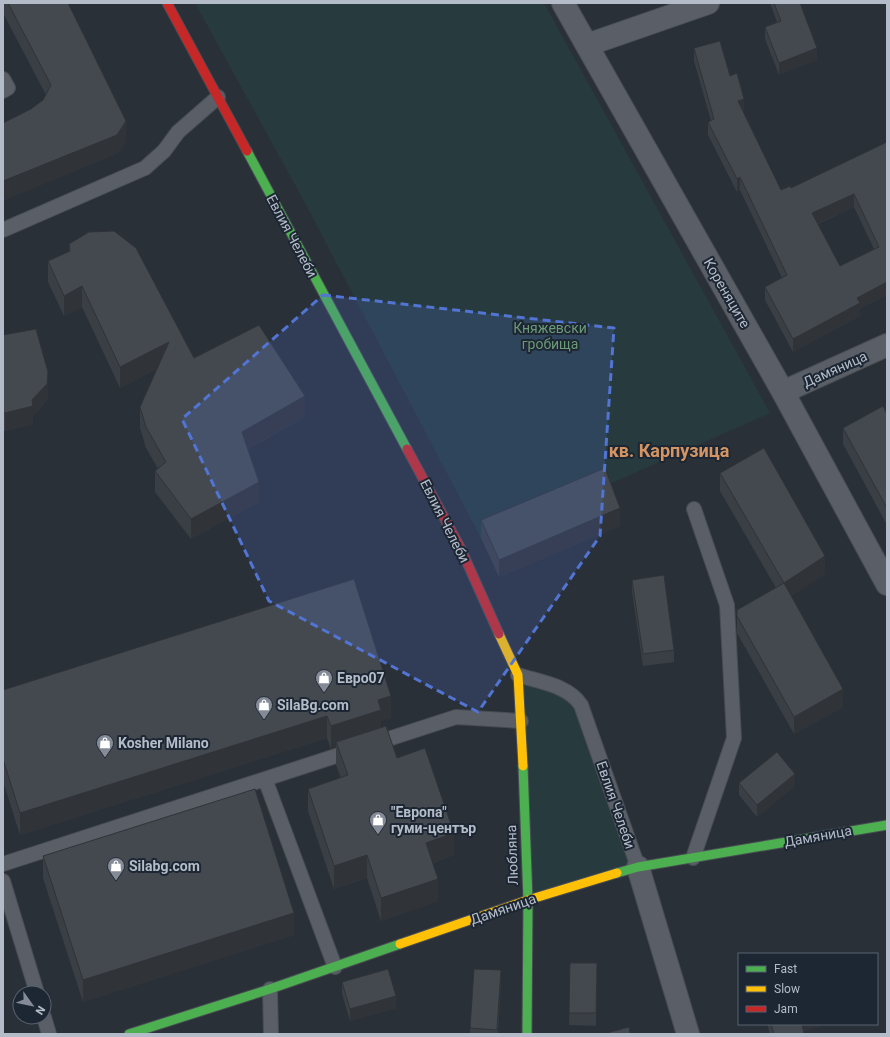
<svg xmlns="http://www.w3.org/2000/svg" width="890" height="1037" font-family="Roboto,sans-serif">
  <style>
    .green { fill: #273a3e }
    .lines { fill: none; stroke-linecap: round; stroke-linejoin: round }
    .lane-casing { stroke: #484c53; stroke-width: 16 }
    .street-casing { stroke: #484c53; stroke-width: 24 }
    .fast-casing { stroke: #484c53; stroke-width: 11 }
    .slow-casing { stroke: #484c53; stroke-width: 11 }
    .jam-casing { stroke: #484c53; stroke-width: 11 }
    .lane { stroke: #5a5e66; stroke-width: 14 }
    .street { stroke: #5a5e66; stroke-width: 22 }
    .fast { stroke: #4caf50; stroke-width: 9 }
    .slow { stroke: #ffc107; stroke-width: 9 }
    .jam { stroke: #c62828; stroke-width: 9 }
    .wall { fill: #3a3f45; fill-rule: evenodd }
    .shaded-wall { fill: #303338 }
    .building { fill: #444950; stroke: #303338; fill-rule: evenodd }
    .marked { fill: #5274d3; fill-opacity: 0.2; stroke: #5274d3; stroke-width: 3; stroke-dasharray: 8 5; stroke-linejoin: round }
    .labels { text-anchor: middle; stroke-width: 4; stroke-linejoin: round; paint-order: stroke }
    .street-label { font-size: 14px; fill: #b4bcc9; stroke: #1d2633 }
    .park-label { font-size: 14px; fill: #6b9a76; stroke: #1d2633 }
    .poi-label { font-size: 14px; font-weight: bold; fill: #b4bcc9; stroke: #1d2633; text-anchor: start }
    .district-label { font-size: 18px; font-weight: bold; fill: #d59563; stroke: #1d2633 }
  </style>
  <rect width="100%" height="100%" fill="#2a3038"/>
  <path class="green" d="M195,3h349l226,410 -165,73 -124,52 -176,-335z
    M518,675l58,22 62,170 -110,33z"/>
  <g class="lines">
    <defs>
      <path id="lane" d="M3,79l5,9 -5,3
        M3,230l142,-62 19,-17 14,-19 40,-35
        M518,675c21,7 50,10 63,30l57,162
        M265,779l70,188
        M693,858l41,-120 -7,-133 -33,-96
        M3,864l453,-147 65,4
        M3,881l34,112
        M270,989l1,45
        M44,1017l5,17"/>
      <path id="street" d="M563,3l220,389 104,192
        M587,45l121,-42
        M783,392l104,-47
        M638,867l50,167"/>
      <path id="fast" d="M247,151l160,298
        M523,766l5,134 -1,134
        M617,873l21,-6 249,-42
        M129,1034l141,-45 130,-45"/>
      <path id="slow" d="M499,634l19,41 5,91
        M400,944l128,-44 89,-27"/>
      <path id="jam" d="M167,3l80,148
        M407,449l53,98 39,87"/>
    </defs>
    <use href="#lane" class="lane-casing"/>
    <use href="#street" class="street-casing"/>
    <use href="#fast" class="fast-casing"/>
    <use href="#slow" class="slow-casing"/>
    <use href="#jam" class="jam-casing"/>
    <use href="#lane" class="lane"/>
    <use href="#street" class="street"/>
    <use href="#fast" class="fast"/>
    <use href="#slow" class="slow"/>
    <use href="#jam" class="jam"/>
  </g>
  <path class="wall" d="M3,3h65l58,138 -9,13 -86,-45 12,-9 3,-5 -43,-82z
    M771,3h29l17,57 -38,15 -14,-36v-12l12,-5 -6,-16z
    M694,48l36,28 14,36h-1l38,78 10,-2 96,-46v153l-27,14v7l-67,36 -28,-52v-13l17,-9 -42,-88 -3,2 -29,-57v-13l3,-1 -17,-60zM854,207l20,42 -34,17 -22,-42z
    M69,244l125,114 111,59 -57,32 11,53 -68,37 -36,-47v-21l3,-2 -12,-21 -6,-20v-21l17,-38 -37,19 -38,-81 -18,9 -16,-34v-21l21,-9z
    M3,335l45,55 -1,11 -14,15v8l-28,7 -2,-1z
    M887,414v111l-44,-81v-16z
    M720,473l105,101 -34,22 52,111 -49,27 -57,-101v-23l39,-22 -56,-97z
    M481,520l139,6 -121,51 -18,-39z
    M632,580l42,70v12l-31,4 -11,-74z
    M3,690l388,28 -10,3v7l16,30 57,97 -21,8 5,38 -57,20 -14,-43 -33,11 -26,-78v-22l33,-11 -5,-13v-18l-5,2 -4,-11 -307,97 -17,-54z
    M739,783l56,3 -38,31 -18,-22z
    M43,856l251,79 -211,67 -40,-124z
    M570,963h27l-1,63 -27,-1z
    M342,982l54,26 -46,13 -8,-27z
    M501,982l-3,52h-28v-6z
    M767,1024h54v2l-18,5 1,3h-34z"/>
  <path class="shaded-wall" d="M817,48v12l-38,15v-12z
    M744,99v13l-6,2v-13z
    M126,121v20l-9,13 -114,47v-20z
    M740,177v13l-3,2v-13z
    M854,194v13l-42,19v-13z
    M887,282v13l-27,14v7l-67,36v-13l64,-41z
    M82,286v21l-18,9v-20z
    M169,342v21l-49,25v-21z
    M48,372v18l-1,11 -14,15v8l-28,7v-18l27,-13z
    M305,396v21l-63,35v-20z
    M259,482v20l-68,37v-20z
    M620,508v18l-121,51v-17z
    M825,556v18l-41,27v-18z
    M843,689v18l-49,27v-17z
    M391,696v22l-10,3v11l-45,10v5l-5,2v-23l47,-26z
    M327,716v22l-307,97v-22z
    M795,774v12l-38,31v-12z
    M454,833v22l-28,10v-22z
    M367,855v23l-33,11v-23z
    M438,879v22l-57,20v-23z
    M294,913v22l-211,67v-22z
    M501,970v12l-4,52v-4z
    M396,996v12l-46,13v-12z
    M800,1024h21v2l-21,6z"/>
  <path class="building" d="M8,3h60l58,118 -9,14 -114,46v-58l28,-14 12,-9 8,-15z
    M774,3h26l17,45 -38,15 -14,-36 16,-6z
    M720,41l10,35 7,-3 7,26 -6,2 43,89 9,-4 1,2 96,-46v140l-30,16 3,5 -67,36 -28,-52 22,-12 -47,-98 -3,2 -29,-57 6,-3 -20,-71zM854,194l25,53 -39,19 -28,-53z
    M114,231l22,17 58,110 65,-33 46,71 -63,36 17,50 -68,37 -36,-48 11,-9 -20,-35 -6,-20 29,-65 -49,25 -38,-81 -18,10 -16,-35 22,-10 -1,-7 20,-12z
    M36,329l12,43 -1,12 -15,16 1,6 -28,7 -2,-1v-77z
    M883,406l4,8v94l-44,-80z
    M764,448l61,108 -41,27 -64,-110z
    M605,468l15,40 -121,52 -18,-40z
    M664,575l10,75 -31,4 -11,-74z
    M354,579l37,117 -13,4 3,10 -50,16 -4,-10 -307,97 -17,-54v-69z
    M784,583l59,106 -49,28 -57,-101v-6z
    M386,726l11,32 28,-10 29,85 -28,10 12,36 -57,19 -14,-43 -33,11 -26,-77 40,-14 -12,-33z
    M777,752l18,22 -38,31 -18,-22z
    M255,789l39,124 -211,67 -40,-124z
    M570,963h27l-1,50h-27z
    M388,969l8,27 -46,13 -8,-27z
    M474,969l27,1 -4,60 -27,-2z
    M771,1024h31l2,10h-30z
    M629,1027l1,7h-27z"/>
  <path class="marked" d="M323,295l291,33 -14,208 -122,176 -209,-111 -87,-182z"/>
  <defs>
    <symbol id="shop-pin" viewBox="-11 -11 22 30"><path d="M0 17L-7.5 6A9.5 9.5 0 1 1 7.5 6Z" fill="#848b96" stroke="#1d2633"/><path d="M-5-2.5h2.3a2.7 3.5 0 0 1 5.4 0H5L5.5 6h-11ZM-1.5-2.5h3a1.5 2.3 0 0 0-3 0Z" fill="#fff"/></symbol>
  </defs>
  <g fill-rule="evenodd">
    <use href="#shop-pin" x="314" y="668" width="20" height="27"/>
    <use href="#shop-pin" x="254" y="695" width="20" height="27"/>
    <use href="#shop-pin" x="95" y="733" width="20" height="27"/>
    <use href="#shop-pin" x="368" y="810" width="20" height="27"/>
    <use href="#shop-pin" x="106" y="856" width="20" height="27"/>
  </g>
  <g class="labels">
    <g class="street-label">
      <text transform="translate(292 236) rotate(62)" y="5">Евлия Челеби</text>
      <text transform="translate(727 293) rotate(60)" y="5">Кореняците</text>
      <text transform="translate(835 369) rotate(-24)" y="5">Дамяница</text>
      <text transform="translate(445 521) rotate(63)" y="5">Евлия Челеби</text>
      <text transform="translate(616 805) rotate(71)" y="5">Евлия Челеби</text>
      <text transform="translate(818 836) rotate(-10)" y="5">Дамяница</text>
      <text transform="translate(512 855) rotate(-92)" y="5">Любляна</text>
      <text transform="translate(503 909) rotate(-19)" y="5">Дамяница</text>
    </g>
    <g class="park-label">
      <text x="550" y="333">Княжевски<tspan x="550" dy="16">гробища</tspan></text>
    </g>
    <g class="poi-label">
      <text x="337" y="683">Евро07</text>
      <text x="277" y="710">SilaBg.com</text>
      <text x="118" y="748">Kosher Milano</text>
      <text x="391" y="817">"Европа"<tspan x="391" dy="16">гуми-център</tspan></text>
      <text x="129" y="871">Silabg.com</text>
    </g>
    <g class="district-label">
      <text x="669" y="457">кв. Карпузица</text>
    </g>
  </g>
  <rect width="890" height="1037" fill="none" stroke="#b4bcc9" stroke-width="8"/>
  <rect x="738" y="953" width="140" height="72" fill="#1d2633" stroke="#59626f"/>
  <rect x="746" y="966" width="20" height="6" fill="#4caf50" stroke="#59626f"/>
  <text x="774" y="973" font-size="12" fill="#b4bcc9">Fast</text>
  <rect x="746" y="986" width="20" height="6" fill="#ffc107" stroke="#59626f"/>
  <text x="774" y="993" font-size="12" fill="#b4bcc9">Slow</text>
  <rect x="746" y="1006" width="20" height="6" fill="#c62828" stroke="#59626f"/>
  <text x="774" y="1013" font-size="12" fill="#b4bcc9">Jam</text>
  <g transform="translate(32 1005) rotate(123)"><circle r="19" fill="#1d2633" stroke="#59626f"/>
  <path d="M0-3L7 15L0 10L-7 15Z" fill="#848b96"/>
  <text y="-6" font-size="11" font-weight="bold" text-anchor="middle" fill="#b4bcc9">N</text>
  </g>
</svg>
